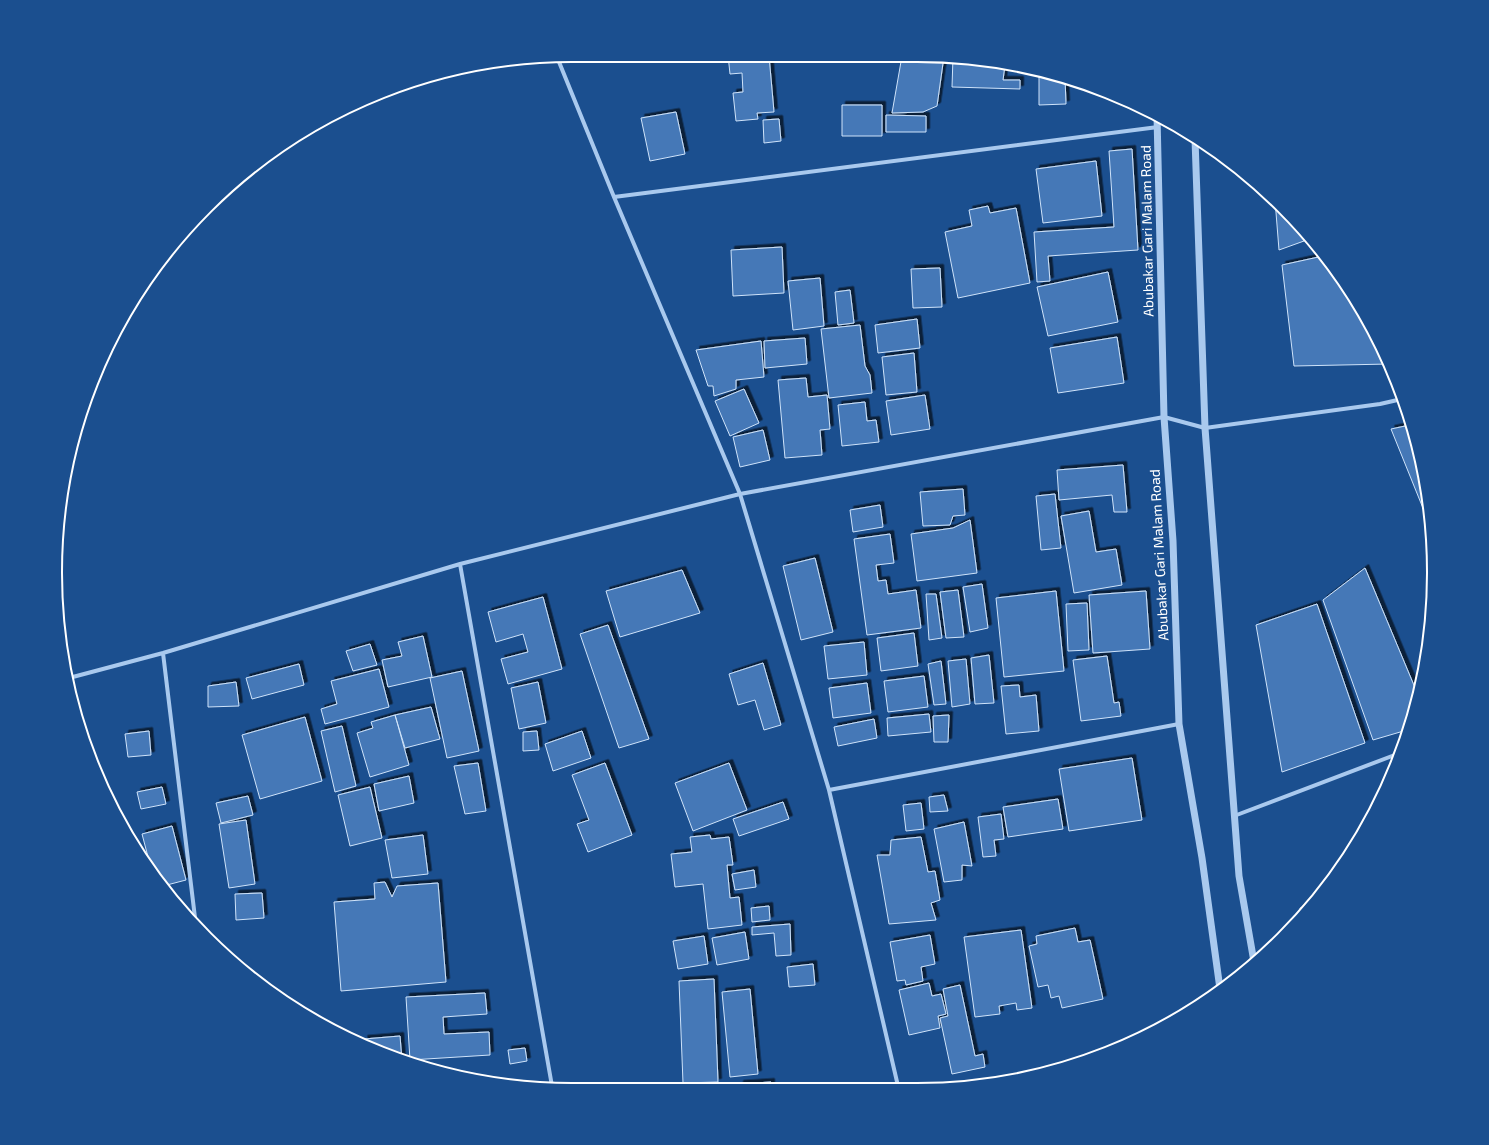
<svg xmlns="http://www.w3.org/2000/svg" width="1489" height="1145" font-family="'Exo 2',sans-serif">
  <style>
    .building { fill: #4478b7; stroke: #cfe3fa; filter: url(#shadow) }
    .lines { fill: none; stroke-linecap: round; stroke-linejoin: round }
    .minor { stroke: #a9c9ee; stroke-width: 4 }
    .tertiary { stroke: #a9c9ee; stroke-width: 7 }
    .labels { text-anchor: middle; stroke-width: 3.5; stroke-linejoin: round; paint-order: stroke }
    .street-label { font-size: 14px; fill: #fff; stroke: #1b4f8f }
    .rim { fill: none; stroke: #fff; stroke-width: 2 }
  </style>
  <defs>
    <filter id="shadow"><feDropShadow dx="3.5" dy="-3.5" stdDeviation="0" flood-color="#0009"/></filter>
  </defs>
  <rect width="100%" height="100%" fill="#1b4f8f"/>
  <path class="building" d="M619,55h28l-27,6z
    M728,55l41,1 5,56 -17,1 1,6 -22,2 -3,-28 10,-1 -1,-19 -12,1z
    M856,56h26v2l-25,1z
    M902,56h42l-7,50 -14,6 -31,1z
    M953,57l52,8 -2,15h17v9l-68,-2z
    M1039,71l12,2 14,5 1,26 -27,1z
    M842,105h40v31h-40z
    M676,112l9,42 -35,7 -9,-43z
    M886,115l40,1v16h-40z
    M779,119l2,22 -17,2 -1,-23z
    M1132,149l6,101 -90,6 2,25 -13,1 -3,-50 80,-5 -5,-76z
    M1096,161l6,55 -59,7 -7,-54z
    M1275,200l8,7 21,25v9l-25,9z
    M988,206l2,7 26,-5 14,75 -72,15 -13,-66 27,-6 -3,-16z
    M782,247l2,46 -51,3 -2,-46z
    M1323,256l24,29 42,79 -95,2 -12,-101z
    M940,268l2,39 -29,1 -2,-39z
    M1108,272l10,50 -70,14 -11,-49z
    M820,278l4,48 -31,4 -5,-49z
    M850,290l4,33 -16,2 -3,-33z
    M917,319l3,29 -42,5 -3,-28z
    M860,325l5,41 5,9 2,18 -43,5 -8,-69z
    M1117,337l7,46 -66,10 -8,-45z
    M805,338l2,26 -42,4 -1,-27z
    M761,341l3,36 -28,3v9l-22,7 -1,-10h-5l-12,-36z
    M914,353l3,39 -31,3 -4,-38z
    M806,378l2,19 19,-2 3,34 -10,1 2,25 -37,3 -7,-78z
    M744,389l15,34 -29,13 -15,-35z
    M925,395l5,34 -39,6 -5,-34z
    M865,402l2,19 9,-1 3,22 -37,4 -4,-41z
    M1410,425l14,47 5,51 -38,-94z
    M763,430l7,30 -30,7 -7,-30z
    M1123,465l4,47h-13l-2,-17 -53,5 -2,-30z
    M963,489l2,26 -12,1 -3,9 -27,1 -3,-34z
    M1055,494l6,54 -20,2 -5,-54z
    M880,505l3,22 -30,5 -3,-22z
    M1089,511l7,41 20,-3 6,36 -48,8 -13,-77z
    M970,520l7,53 -60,8 -6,-47 42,-6z
    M890,534l4,29 -18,2 2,16 8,-1 2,14 28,-4 5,38 -54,7 -13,-96z
    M815,558l18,74 -32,8 -18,-74z
    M1365,568l53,127 -11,35 -34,10 -50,-140z
    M682,570l18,43 -80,24 -14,-46z
    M982,584l6,44 -18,4 -7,-45z
    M958,590l6,47 -18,1 -6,-46z
    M1056,591l8,80 -60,6 -8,-79z
    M1146,591l4,58 -57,4 -4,-58z
    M926,594h10l6,44 -13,2z
    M543,597l19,72 -54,15 -7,-25 27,-7 -5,-18 -27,8 -8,-30z
    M1087,603l2,47 -21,1 -2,-47z
    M1317,604l48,139 -83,29 -26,-147z
    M608,625l41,114 -30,9 -39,-114z
    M914,633l4,33 -37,5 -4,-33z
    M423,636l9,41 -44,10 -6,-27 20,-4 -4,-14z
    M864,642l3,33 -39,4 -4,-33z
    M370,644l7,21 -24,6 -7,-20z
    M989,655l5,48 -19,1 -4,-46z
    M1107,656l7,47 5,-1 2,14 -40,5 -8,-61z
    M966,659l4,45 -18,3 -4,-46z
    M941,661l5,43 -12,1 -6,-41z
    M763,663l18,62 -17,5 -9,-30 -17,5 -9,-31z
    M299,664l5,21 -52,14 -6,-21z
    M379,669l10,38 -64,17 -4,-15 16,-5 -6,-23z
    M462,671l17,80 -32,7 -17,-80z
    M924,676l4,31 -40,5 -4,-31z
    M236,682l3,24 -31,1v-21z
    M538,682l8,41 -27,6 -8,-41z
    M867,683l4,30 -38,5 -4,-30z
    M1019,685l1,12 16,-2 3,36 -33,3 -5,-48z
    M431,707l9,32 -35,9 -10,-33z
    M929,714l2,18 -43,4 -1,-18z
    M395,715l14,50 -39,12 -13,-44 16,-5 -2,-6z
    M949,715l-1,27h-14l-1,-26z
    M305,717l17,64 -62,18 -18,-64z
    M874,719l3,19 -39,8 -4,-19z
    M342,726l14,60 -21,6 -14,-61z
    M149,731l2,24 -23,2 -3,-23z
    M537,731l2,19 -16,1v-19z
    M582,731l9,27 -38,13 -8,-27z
    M1132,758l10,62 -73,11 -10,-62z
    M478,763l8,48 -21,3 -11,-48z
    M605,763l27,72 -44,17 -11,-28 12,-4 -17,-45z
    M729,763l18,47 -54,21 -18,-48z
    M409,776l5,27 -35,8 -5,-27z
    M162,787l4,17 -25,5 -4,-17z
    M370,787l12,51 -32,8 -12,-51z
    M944,795l4,16 -18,1 -1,-15z
    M248,796l5,19 -32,8 -5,-20z
    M1058,799l5,30 -55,8 -5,-30z
    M783,802l6,17 -50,17 -6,-17z
    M921,803l3,26 -18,2 -3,-26z
    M1001,814l3,25 -10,1 2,16 -13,1 -5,-40z
    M246,820l9,64 -26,4 -10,-64z
    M964,822l8,44 -10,-1v15l-18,2 -10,-53z
    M172,826l14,54 -23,6 -11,-14 -10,-38z
    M423,835l5,39 -36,4 -7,-38z
    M710,835l1,4 18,-2 4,28h-6l3,33 9,-1 3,28 -34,4 -5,-45 -28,3 -4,-33 21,-2 -2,-15z
    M921,837l7,35 7,-1 5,29 -9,3 5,17 -47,4 -12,-69h13l1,-15z
    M754,870l2,17 -21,3 -3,-16z
    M385,882l7,15 5,-11 41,-3 8,99 -105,9 -7,-89 41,-3 -1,-16z
    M262,893l2,25 -28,2 -1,-26z
    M769,906l1,14 -18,2 -1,-14z
    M1308,907l-7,9 -1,-8z
    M790,924l1,31 -15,1 -2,-23 -22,2v-8z
    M1075,928l3,14 12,-2 13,59 -41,9 -3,-12 -8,2 -3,-13 -10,2 -9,-41 8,-2 -1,-8z
    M1021,930l11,78 -15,2 -1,-7 -17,3 1,8 -25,3 -11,-80z
    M745,932l4,27 -32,6 -5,-27z
    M930,935l5,29 -14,3 2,14 -17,4 -1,-5 -8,1 -7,-39z
    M704,936l4,28 -30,5 -5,-28z
    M813,964l2,21 -26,2 -2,-20z
    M714,979l4,103 -35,1 -4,-102z
    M929,983l3,13 9,-2 5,20 -8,2 2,12 -31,7 -10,-45z
    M960,985l15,71 8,-2 2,13 -33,7 -12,-56 8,-2 -5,-27z
    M750,989l8,85 -28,3 -8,-85z
    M485,993l2,21 -44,3 1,17 45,-2 1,23 -80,5 -4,-63z
    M400,1036l2,25 -37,-19 -1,-3z
    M525,1048l2,13 -17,3 -2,-14z
    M771,1082v4h-31v-2z"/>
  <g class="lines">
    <path class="minor" d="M557,57l57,140 126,297 89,296 69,296
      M614,197l544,-70
      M460,564l92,522
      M163,653l33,273
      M69,678l94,-25 297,-89 280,-70 424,-77 41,11 175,-24 22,-5
      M829,790l350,-66
      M1234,816l166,-63"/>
    <path class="tertiary" d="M1157,116l7,301 9,124 6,183 23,134 18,131
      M1195,139l10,289 34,448 15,86"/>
  </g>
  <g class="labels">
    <g class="street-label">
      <text transform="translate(1147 231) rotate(-91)" y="5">Abubakar Gari Malam Road</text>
      <text transform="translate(1159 555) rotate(-93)" y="5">Abubakar Gari Malam Road</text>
    </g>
  </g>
  <path d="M0 0H1489V1145H0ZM572 62H917A510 510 0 0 1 1427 572V573A510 510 0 0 1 917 1083H572A510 510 0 0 1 62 573V572A510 510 0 0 1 572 62Z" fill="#1b4f8f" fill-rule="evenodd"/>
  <path class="rim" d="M572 62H917A510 510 0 0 1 1427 572V573A510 510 0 0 1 917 1083H572A510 510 0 0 1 62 573V572A510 510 0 0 1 572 62Z"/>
</svg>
